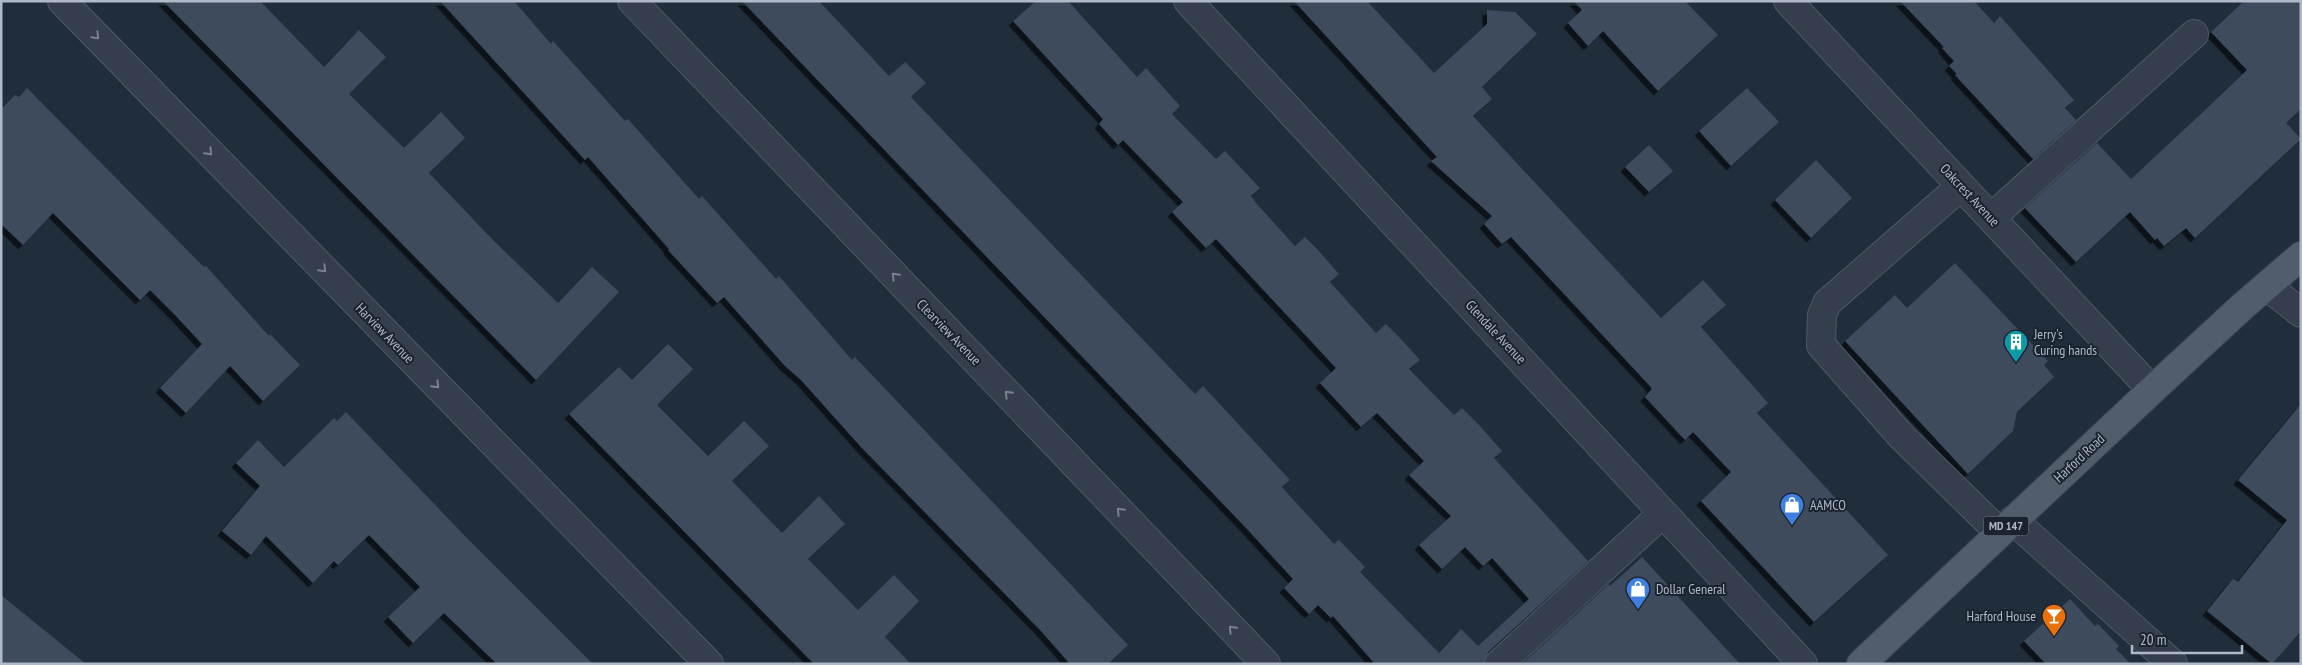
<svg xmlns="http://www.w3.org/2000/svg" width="2302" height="665" font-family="'PT Sans Narrow',sans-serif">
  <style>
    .building { fill: #3c4b5b; filter: url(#shadow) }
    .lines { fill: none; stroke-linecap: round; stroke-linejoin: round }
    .minor-casing { stroke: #4f5966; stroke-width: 30 }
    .major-casing { stroke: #3e4755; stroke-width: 30 }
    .minor { stroke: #343e4c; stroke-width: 28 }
    .major { stroke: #525d6c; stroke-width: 28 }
    .oneway { stroke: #788290 }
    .labels { text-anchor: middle; stroke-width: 4; stroke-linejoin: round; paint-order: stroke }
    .shield { fill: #1a2330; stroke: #828c9a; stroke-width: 1 }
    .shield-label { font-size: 12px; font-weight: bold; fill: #afb9c8 }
    .street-label { font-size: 14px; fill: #afb9c8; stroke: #1a2330 }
    .poi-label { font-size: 14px; fill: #afb9c8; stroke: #1a2330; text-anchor: start }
  </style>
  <defs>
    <filter id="shadow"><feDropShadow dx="-4.5" dy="4.5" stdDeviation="0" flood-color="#0009"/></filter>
  </defs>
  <rect width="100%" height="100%" fill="#202d3b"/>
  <path class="building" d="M163,1h97l64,66 35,-37 27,27 -37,37 55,54 37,-36 24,26 -36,35 65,68 64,62 34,-36 27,25 -83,88z
    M440,1h74l37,43 2,-3 72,80 3,-2 71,80 3,-3 74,83 3,-3 73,84 3,-3 273,288 -20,19h-38l-29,-33 -180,-184 -60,-67 -16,-14 -61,-69 -7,6 -49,-53 1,-1 -81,-92 -3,3z
    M742,1h77l70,75 16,-14 21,21 -15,14 284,297 8,-8 87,94 -8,7 7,8 45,49 5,-4 26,27 -5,5 79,81 22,-24 17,17 51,-47 -37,-41 -9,8 -18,-19 -23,22 -23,-24 32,-29 -42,-41 15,-14 -47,-48 -16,14 -41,-44 16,-15 -120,-129 -10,9 -34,-36 11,-10 -60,-62 -5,5 -19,-21 4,-5 -90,-98 23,-20h32l69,76 9,-9 34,38 -8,8 44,45 9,-8 35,37 -9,8 5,7 39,43 10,-9 13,13 21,24 -9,8 46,51 10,-9 15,15 19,21 -11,9 45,46 8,-7 19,19 21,24 -8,7 94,103 -100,91 -4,12h-109l-42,-48 -2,2 -13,-13 -9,9 -25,-26 9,-9 -45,-49z
    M1294,1h73l67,72 53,-49v-14l28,2 22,22 -55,53 10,12 -19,17 188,202 42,-38 23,25 -25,22 67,76 -11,10 131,142 -74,67 -113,-121 30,-29 -38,-40 -8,8 -40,-43 7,-8 -3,-4 -138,-148 -9,7 -18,-20 8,-8 -61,-55 6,-4z
    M1574,1h111l33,34 -60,56 -55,-60 -15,15 -20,-23 14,-13z
    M1900,1h74l20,22 6,-7 74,84 -9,8 11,12 -43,39 -78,-84 2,-1 -8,-8 5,-5 -12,-13 2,-1z
    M2244,1h57v108l-15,14 15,16 -106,99 -9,-10 -22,18 -7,-8 -2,2 -25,-28 -54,50 -51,-54 72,-65 34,36 74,-69 42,-40 -36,-38z
    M27,88l177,179 2,-1 63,70 1,-2 30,31 -37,36 -33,-35 -44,47 -26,-25 42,-44 -26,-28 -26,-26 -10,10 -87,-87 -30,32 -22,-21v-115l14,-14 4,2z
    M1747,88l32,34 -48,44 -32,-35z
    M1649,145l24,26 -24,21 -24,-25z
    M1816,160l36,38 -41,40 -36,-38z
    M1955,263l93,98 -4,4 10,12 -37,35 -4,19 -45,43 -123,-133 50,-46 12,13z
    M668,344l25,25 -36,36 51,51 36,-35 25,25 -37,35 50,52 37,-37 26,28 -37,35 50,51 36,-35 25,26 -34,36 26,27h-97l-245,-250 50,-47 13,13z
    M2301,404v227l-29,33 -65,-53 26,-32 5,3 49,-62 -49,-40z
    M346,412l119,124 128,128h-96l-53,-51 -31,30 -25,-26 32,-30 -51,-52 -31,30 -4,-4 -21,22 -47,-47 -15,19 -29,-24 38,-45 -24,-23 22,-23 26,27 50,-49 3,3z
    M1642,557l98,107h-218l87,-80 1,2z
    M1,595l85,69h-85z
    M2070,599l25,27 3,-2 21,22 -3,3 15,15h-85l-22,-23z"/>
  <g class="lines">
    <defs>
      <path id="minor" d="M62,1l647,663
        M632,1l634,663
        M1188,1l615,663
        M1788,1l364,389
        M1961,186l-134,117 -5,12 -1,30 81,92 97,95
        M1991,218l203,-184
        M2267,286l34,27
        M2013,520l160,144
        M1499,664l164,-151"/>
      <path id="major" d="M1861,664l291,-274 91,-84 58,-50"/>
    </defs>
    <use href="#minor" class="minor-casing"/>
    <use href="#major" class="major-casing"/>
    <use href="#minor" class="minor"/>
    <use href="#major" class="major"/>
  </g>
  <defs><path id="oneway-chevron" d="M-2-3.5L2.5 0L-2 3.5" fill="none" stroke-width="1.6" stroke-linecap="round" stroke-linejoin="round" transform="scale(1.25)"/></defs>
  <g class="oneway">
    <use href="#oneway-chevron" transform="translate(96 36) rotate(46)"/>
    <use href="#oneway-chevron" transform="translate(209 152) rotate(46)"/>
    <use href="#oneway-chevron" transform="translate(323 269) rotate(46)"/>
    <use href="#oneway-chevron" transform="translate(895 276) rotate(-134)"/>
    <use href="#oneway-chevron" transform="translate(436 385) rotate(46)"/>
    <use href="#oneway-chevron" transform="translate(1008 394) rotate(-134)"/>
    <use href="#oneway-chevron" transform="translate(1120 511) rotate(-134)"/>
    <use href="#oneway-chevron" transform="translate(1232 629) rotate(-134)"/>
  </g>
  <defs>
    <symbol id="building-pin" viewBox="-11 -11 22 30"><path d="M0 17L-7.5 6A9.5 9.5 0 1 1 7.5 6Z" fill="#0f9aa8" stroke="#1a2330"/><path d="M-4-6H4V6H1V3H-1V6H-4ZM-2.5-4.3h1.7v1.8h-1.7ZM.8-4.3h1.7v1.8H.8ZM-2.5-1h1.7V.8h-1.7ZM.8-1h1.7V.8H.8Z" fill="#fff"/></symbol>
    <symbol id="shop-pin" viewBox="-11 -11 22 30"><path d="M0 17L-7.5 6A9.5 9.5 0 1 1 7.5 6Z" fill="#3f7fe0" stroke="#1a2330"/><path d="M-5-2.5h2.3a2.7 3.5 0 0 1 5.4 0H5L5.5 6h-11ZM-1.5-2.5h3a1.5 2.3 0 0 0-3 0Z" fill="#fff"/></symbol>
    <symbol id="bar-pin" viewBox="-11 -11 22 30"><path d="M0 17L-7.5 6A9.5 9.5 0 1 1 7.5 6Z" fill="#e8710a" stroke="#1a2330"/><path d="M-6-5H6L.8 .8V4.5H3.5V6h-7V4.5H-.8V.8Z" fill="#fff"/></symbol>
  </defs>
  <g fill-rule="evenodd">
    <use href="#building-pin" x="2002" y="328" width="28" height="38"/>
    <use href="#shop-pin" x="1778" y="491" width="28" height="38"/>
    <use href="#shop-pin" x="1624" y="575" width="28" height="38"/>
    <use href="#bar-pin" x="2040" y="602" width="28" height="38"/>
  </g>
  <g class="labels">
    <rect class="shield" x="1983.5" y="516.5" width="45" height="19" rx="4"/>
    <g class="shield-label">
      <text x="2006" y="530">MD 147</text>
    </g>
    <g class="street-label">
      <text transform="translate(1970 195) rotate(47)" y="5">Oakcrest Avenue</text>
      <text transform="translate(949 332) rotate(46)" y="5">Clearview Avenue</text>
      <text transform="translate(1496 332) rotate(47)" y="5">Glendale Avenue</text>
      <text transform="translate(385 333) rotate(46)" y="5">Harview Avenue</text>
      <text transform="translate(2079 458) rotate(-43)" y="5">Harford Road</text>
    </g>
    <g class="poi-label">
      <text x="2034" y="339">Jerry's<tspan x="2034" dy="16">Curing hands</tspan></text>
      <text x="1810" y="510">AAMCO</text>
      <text x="1656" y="594">Dollar General</text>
      <text x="2036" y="621" text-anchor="end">Harford House</text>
    </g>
  </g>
  <rect width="2302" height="665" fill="none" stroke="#afb9c8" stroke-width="5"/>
  <path d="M2132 645v8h110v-8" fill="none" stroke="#afb9c8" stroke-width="2.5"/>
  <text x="2140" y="645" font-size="15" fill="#afb9c8" stroke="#1a2330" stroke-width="4" paint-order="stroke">20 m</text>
</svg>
